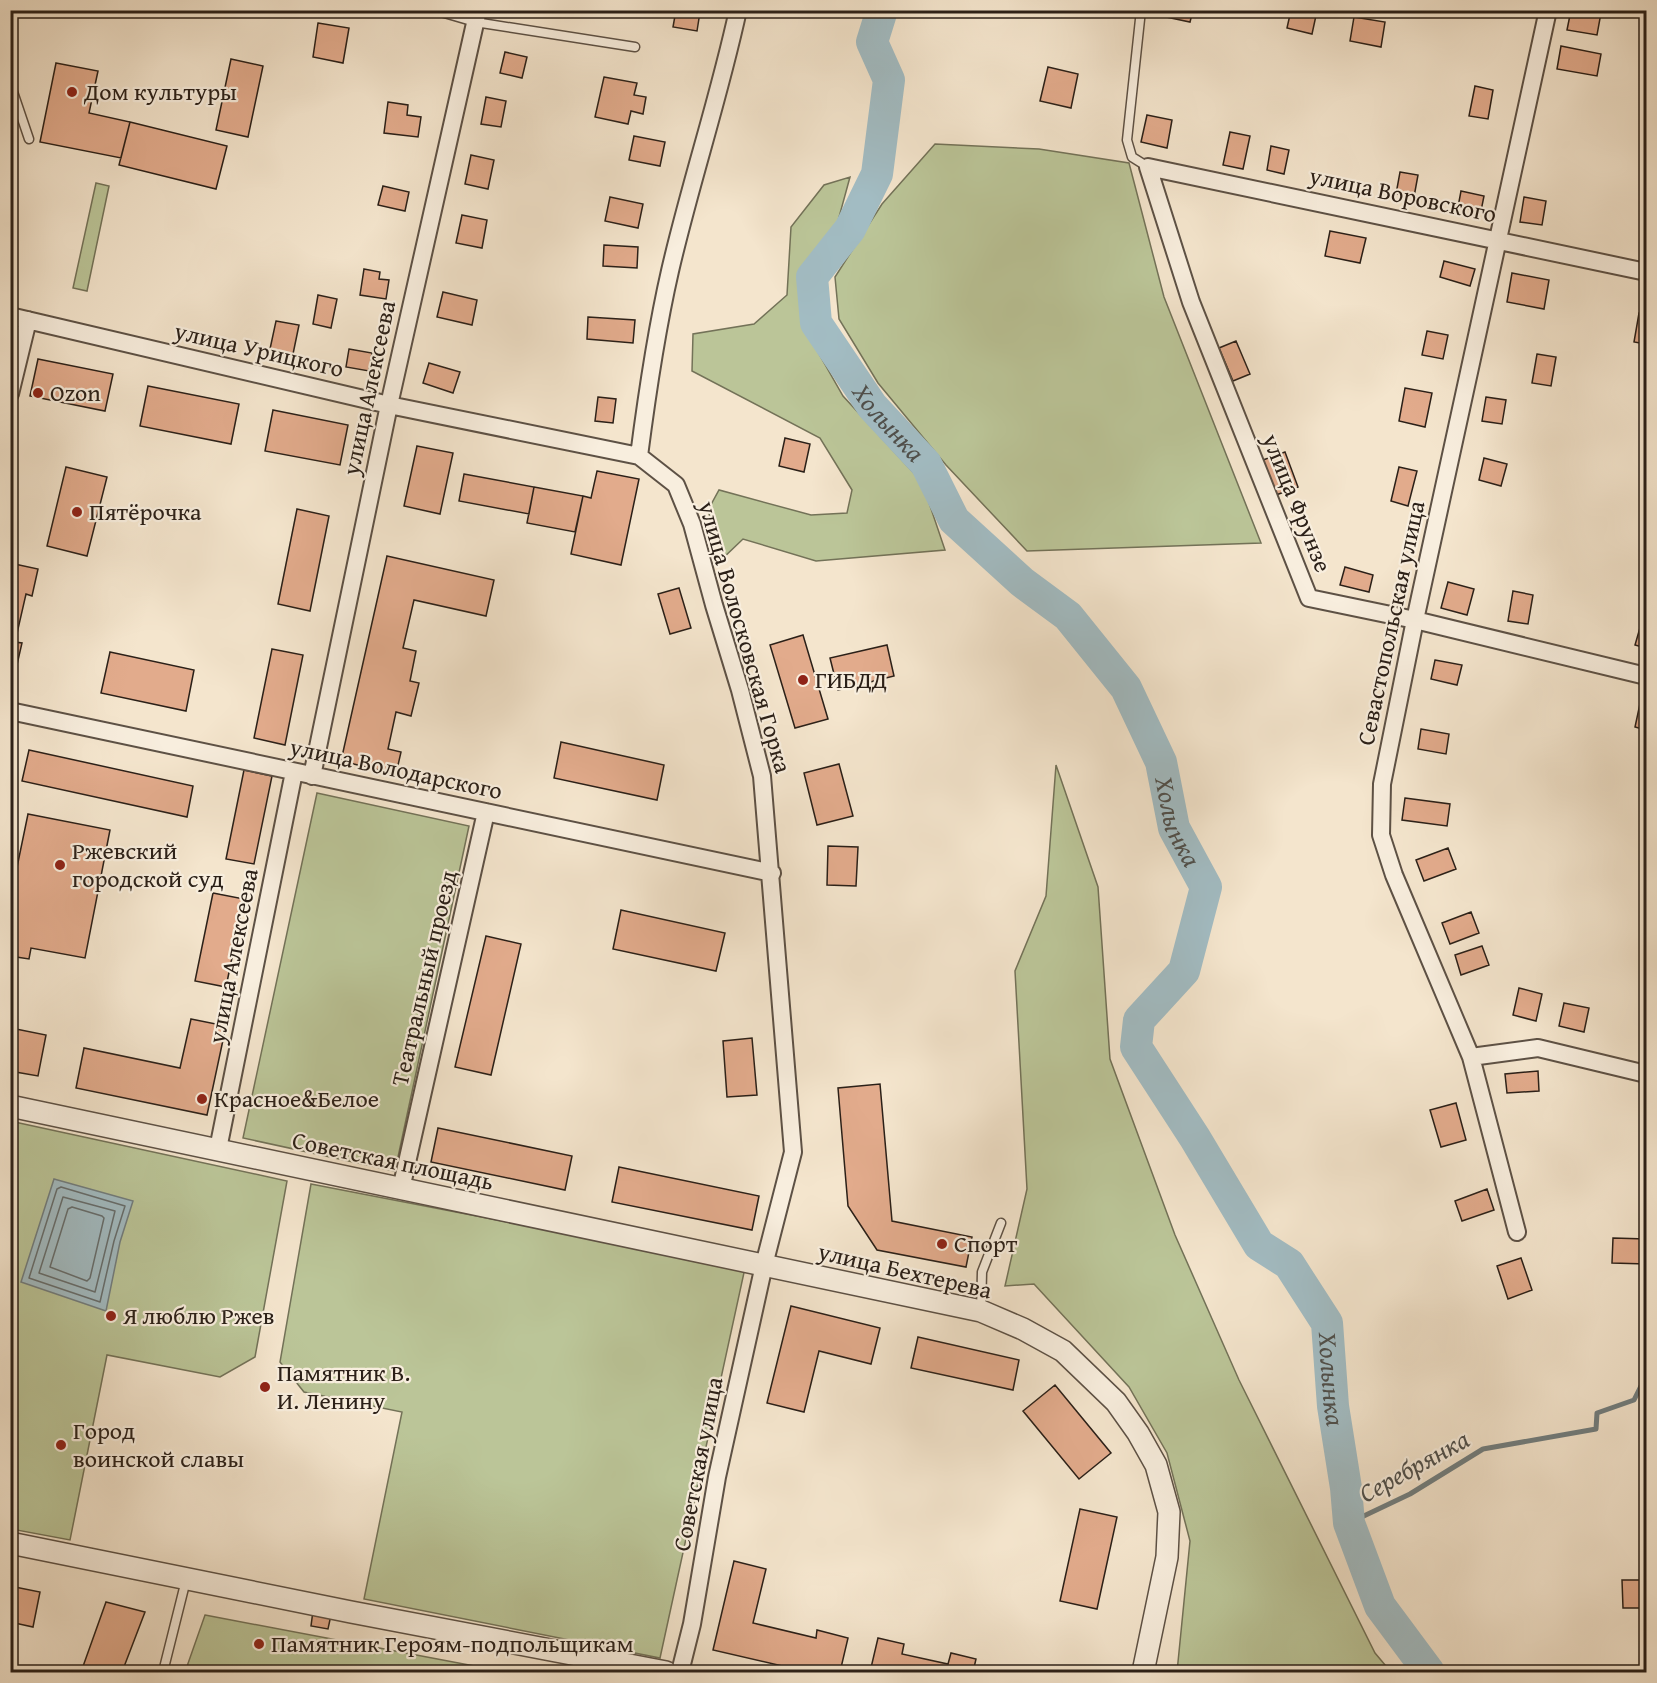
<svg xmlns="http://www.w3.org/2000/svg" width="1657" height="1683" font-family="'Gentium Book Plus',serif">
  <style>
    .green { fill: #bbc598; stroke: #737258; stroke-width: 1.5 }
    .water { fill: #a2bcc3; stroke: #727e7f; stroke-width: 1.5 }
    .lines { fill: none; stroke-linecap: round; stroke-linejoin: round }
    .shore { stroke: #666e6e; stroke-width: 1.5 }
    .stream { stroke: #727e7f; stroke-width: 5 }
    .river { stroke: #a2bcc3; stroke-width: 32 }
    .building { fill: #e2ab8c; stroke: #2b2018; stroke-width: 1.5 }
    .service-casing { stroke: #5d5145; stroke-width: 11 }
    .minor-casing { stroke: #5d5145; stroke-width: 20 }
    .tertiary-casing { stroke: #5d5145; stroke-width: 24 }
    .service { stroke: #f8eede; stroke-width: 8 }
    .minor { stroke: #f8eede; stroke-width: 16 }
    .tertiary { stroke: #f8eede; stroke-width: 21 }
    .poi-dot { fill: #8f2418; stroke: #f8eede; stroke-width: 2 }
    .labels { text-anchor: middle; stroke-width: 4.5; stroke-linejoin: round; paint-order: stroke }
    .poi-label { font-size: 24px; fill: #2b2018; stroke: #f8eede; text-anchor: start }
    .street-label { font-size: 24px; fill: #2b2018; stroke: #f8eede }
    .water-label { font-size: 26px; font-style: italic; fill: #4f4f4b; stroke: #f8eede }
  </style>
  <rect width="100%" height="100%" fill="#f4e5cd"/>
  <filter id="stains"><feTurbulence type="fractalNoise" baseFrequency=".00333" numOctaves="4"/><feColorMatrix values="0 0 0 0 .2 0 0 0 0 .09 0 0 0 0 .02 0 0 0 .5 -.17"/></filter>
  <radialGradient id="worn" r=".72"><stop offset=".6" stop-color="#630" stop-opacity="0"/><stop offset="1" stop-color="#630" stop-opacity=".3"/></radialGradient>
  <path class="green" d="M935,144l104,5 90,14 35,134 97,246 -234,8 -81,-86 -68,-82 -39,-64 -4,-42 47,-73z
    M850,177l-15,55 -35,49 10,57 33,58 79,86 23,68 -129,11 -73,-22 -21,20 -14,-49 11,-20 92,25 36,-2 5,-23 -32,-52 -128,-67 1,-37 61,-10 33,-29 4,-68 33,-42z
    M96,183l13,3 -22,105 -14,-3z
    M1056,765l42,122 12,172 65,176 64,145 136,273 16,19h-214l13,-131 -23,-88 -38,-66 -95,-103 -29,2 22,-97 -12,-218 31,-75z
    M317,793l152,33 -74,345 -152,-33z
    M10,1121l277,60 -32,176 -35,20 -113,-22 -37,185 -59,-11z
    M311,1184l434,84 -85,390 -296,-59 38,-187 -98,-20 -24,-30z
    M205,1615l301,57h-321z"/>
  <path class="water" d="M54,1179l79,22 -13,41 -14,69 -85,-29z"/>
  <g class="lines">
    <path class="shore" d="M61,1187l64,19 -11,35 -14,61 -71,-24 28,-89z
      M63,1197l52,14 -20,81 -56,-19z
      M72,1207l30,9 2,2 -14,60 -3,3 -37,-14 18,-58z"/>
    <path class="stream" d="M1349,1523l61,-29 73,-45 113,-20 1,-16 37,-13 12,-24"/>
    <path class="river" id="s1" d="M882,10l-10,32 17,38 -12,94 -27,55 -38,48 4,46 56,83 54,58 28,56 68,62 46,34 58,72 35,74 13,66 32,59 -22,84 -45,49 -3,27 59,91 64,107 30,19 38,59 6,83 13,82 3,35 31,83 49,66"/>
  </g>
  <path class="building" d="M676,10l24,2 -3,19 -24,-4z
    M1162,10h31l-3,12 -29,-6z
    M1291,10l26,1 -5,23 -25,-6z
    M1571,10l30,3 -4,22 -30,-5z
    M1354,17l31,5 -4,25 -31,-6z
    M318,23l31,5 -6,35 -30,-6z
    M1561,46l40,8 -4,22 -40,-7z
    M505,52l22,5 -5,21 -22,-5z
    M231,59l32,7 -15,71 -32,-7z
    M56,63l42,8 -9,42 41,9 -9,36 -81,-16z
    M1048,67l30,7 -7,34 -31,-7z
    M604,77l33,6 -3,12 12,2 -3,17 -12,-3 -3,13 -33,-7z
    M1475,86l18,4 -5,29 -19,-3z
    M486,97l20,4 -5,26 -20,-3z
    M388,102l20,3 -1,10 14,2 -3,20 -34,-4z
    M1147,115l25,5 -5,28 -26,-6z
    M130,122l97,24 -11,43 -97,-24z
    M1230,132l20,4 -7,33 -20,-4z
    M634,136l31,6 -5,24 -31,-6z
    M1271,146l18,4 -5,24 -17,-4z
    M471,155l23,5 -6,29 -23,-5z
    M1400,172l18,3 -4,22 -18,-3z
    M383,186l26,6 -4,19 -27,-6z
    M1461,191l23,5 -3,15 -23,-4z
    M610,197l33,7 -5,24 -33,-7z
    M1524,197l22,4 -4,24 -22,-3z
    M462,215l25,5 -5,28 -26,-5z
    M1330,231l36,7 -6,25 -35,-7z
    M604,245l34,2 -1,21 -34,-2z
    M1444,261l31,8 -5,17 -30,-9z
    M364,269l16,3 -1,7 10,1 -3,19 -26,-4z
    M1512,273l37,7 -5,29 -37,-7z
    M443,292l34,8 -5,25 -35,-8z
    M318,295l19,4 -6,29 -18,-4z
    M1639,313l7,1v30l-12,-2z
    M588,317l47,3 -2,23 -46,-4z
    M276,321l23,4 -6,29 -23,-5z
    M1427,331l21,4 -5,24 -21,-4z
    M1236,341l14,33 -17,7 -14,-33z
    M349,349l23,4 -3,18 -23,-4z
    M1537,354l19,3 -5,29 -19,-3z
    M38,359l75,15 -8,37 -75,-15z
    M429,363l31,9 -7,21 -30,-10z
    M148,386l91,18 -8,40 -91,-18z
    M1405,388l27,5 -7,34 -26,-6z
    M598,397l18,2 -3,24 -18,-2z
    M1486,397l20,3 -4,24 -20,-3z
    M273,410l75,15 -8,40 -75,-14z
    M785,438l25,6 -6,28 -25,-6z
    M417,446l36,7 -13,61 -36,-8z
    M1285,452l13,35 -22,8 -13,-35z
    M1484,458l23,6 -6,22 -22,-6z
    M66,467l41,10 -20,79 -40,-10z
    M1399,467l18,4 -9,35 -17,-5z
    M597,471l42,8 -18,86 -50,-11 12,-58 8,2z
    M464,474l70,13 -5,27 -70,-13z
    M534,487l49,9 -8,36 -48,-9z
    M297,509l32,7 -19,95 -32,-7z
    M387,556l107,24 -8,36 -72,-16 -11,48 13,3 -6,30 9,2 -8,33 -15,-4 -8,37 13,3 -5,22 -55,-13z
    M10,563l28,6 -6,27 -6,-2 -11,48 7,1 -6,26 -6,-2z
    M1345,567l28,8 -4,17 -29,-7z
    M1448,582l26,7 -7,26 -26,-7z
    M679,588l12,40 -21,6 -12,-40z
    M1513,591l20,4 -5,29 -20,-3z
    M1642,621l4,1v26l-11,-3z
    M803,635l25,84 -33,9 -25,-83z
    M887,645l7,31 -56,14 -8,-32z
    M272,649l31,6 -18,90 -31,-7z
    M110,652l84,18 -8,41 -85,-18z
    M1435,660l27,5 -5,20 -26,-6z
    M1641,699l5,2v29l-11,-3z
    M1421,729l28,5 -3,20 -28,-5z
    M561,742l103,23 -7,35 -103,-22z
    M29,750l164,36 -6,31 -165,-36z
    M839,764l14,52 -36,9 -13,-52z
    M244,770l28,6 -18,88 -28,-5z
    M1405,798l45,6 -3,22 -45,-6z
    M28,814l82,16 -25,128 -54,-10 -2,11 -19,-3v-55z
    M828,846l30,1 -2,39 -29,-1z
    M1448,848l8,21 -32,12 -8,-21z
    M213,893l31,6 -18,88 -31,-6z
    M621,910l104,23 -9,38 -103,-22z
    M1471,912l8,21 -29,11 -8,-21z
    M486,936l35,8 -30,131 -36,-8z
    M1482,946l7,19 -28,10 -6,-20z
    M1519,988l23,6 -6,27 -23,-6z
    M1564,1003l25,5 -5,24 -25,-6z
    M191,1019l35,7 -19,89 -131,-27 8,-40 96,20z
    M1646,1021v24l-5,-2z
    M11,1028l35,7 -8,41 -28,-5z
    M752,1038l5,57 -30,2 -4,-56z
    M1538,1071l1,20 -32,2 -2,-19z
    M880,1084l12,137 80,16 -6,30 -89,-17 -29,-44 -10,-118z
    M1456,1103l10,37 -25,7 -11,-37z
    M438,1128l134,28 -7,34 -134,-28z
    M619,1167l140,29 -7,34 -140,-28z
    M1487,1189l7,21 -32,11 -7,-20z
    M1613,1238l33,1v25l-34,-1z
    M1521,1258l11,32 -24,9 -11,-33z
    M791,1306l89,22 -9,36 -52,-13 -15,61 -37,-9z
    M918,1337l101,23 -6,30 -102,-22z
    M1055,1385l56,68 -32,26 -56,-68z
    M1080,1509l37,8 -20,92 -37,-8z
    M734,1561l32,8 -13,54 63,15 1,-8 31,8 -8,34h-32l-95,-22z
    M1622,1580h18v28h-17z
    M10,1586l30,6 -7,35 -23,-5z
    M106,1602l39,10 -23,60h-41z
    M313,1611l18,4 -3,14 -17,-3z
    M878,1638l26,6 -2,10 46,10 3,-11 25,6 -3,13h-103z"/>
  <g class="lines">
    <defs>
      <path id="service" d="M434,10l41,12 160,25
        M1141,10l-14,130 5,17 16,10
        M10,83l19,56
        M981,1311l1,-39 19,-49
        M163,1672l23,-92"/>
      <path id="minor" d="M1646,272l-498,-105 43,135 118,296 106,22 231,56
        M10,316l379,89 250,51 37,29 16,39 22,81 26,85 22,86 31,376 -29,113 -47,212 -25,147 -12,48
        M10,394l18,-74
        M639,456c8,-62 17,-124 31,-185 20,-87 49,-173 68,-261
        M10,711l762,162
        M312,776l77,-371 89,-395
        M1471,1057l67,-9 108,26
        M218,1149l76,-377
        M401,1189l85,-377
        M1517,1232l-46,-175 -77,-182 -13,-40 1,-51 33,-164 133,-610"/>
      <path id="tertiary" d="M10,1106l971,205 42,18 40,22 53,51 22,31 18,32 13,47 -2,45 -24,115
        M10,1543l341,69 315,60"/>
    </defs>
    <use href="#service" class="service-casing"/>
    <use href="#minor" class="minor-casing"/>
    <use href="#tertiary" class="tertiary-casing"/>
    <use href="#service" class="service"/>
    <use href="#minor" class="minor"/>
    <use href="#tertiary" class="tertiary"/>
  </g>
  <g class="poi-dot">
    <circle cx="72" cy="92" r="6"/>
    <circle cx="38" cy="393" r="6"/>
    <circle cx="77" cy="512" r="6"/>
    <circle cx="803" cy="680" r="6"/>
    <circle cx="60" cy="865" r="6"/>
    <circle cx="202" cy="1099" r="6"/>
    <circle cx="942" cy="1244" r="6"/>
    <circle cx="111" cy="1316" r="6"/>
    <circle cx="265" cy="1387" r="6"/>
    <circle cx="61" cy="1445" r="6"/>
    <circle cx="259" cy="1644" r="6"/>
  </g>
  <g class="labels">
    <g class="poi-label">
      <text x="84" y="100">Дом культуры</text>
      <text x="50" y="401">Ozon</text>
      <text x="89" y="520">Пятёрочка</text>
      <text x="815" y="688">ГИБДД</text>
      <text x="72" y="859">Ржевский<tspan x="72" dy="28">городской суд</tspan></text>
      <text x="214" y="1107">Красное&amp;Белое</text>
      <text x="954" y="1252">Спорт</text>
      <text x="123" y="1324">Я люблю Ржев</text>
      <text x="277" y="1381">Памятник В.<tspan x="277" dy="28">И. Ленину</tspan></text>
      <text x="73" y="1439">Город<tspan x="73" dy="28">воинской славы</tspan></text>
      <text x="271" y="1652">Памятник Героям-подпольщикам</text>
    </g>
    <g class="street-label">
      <text transform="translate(1403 195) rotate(12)" y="8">улица Воровского</text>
      <text transform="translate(259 350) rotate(13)" y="8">улица Урицкого</text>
      <text transform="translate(369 388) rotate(-78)" y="8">улица Алексеева</text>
      <text transform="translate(1297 503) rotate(68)" y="8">улица Фрунзе</text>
      <text transform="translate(1391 623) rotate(-78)" y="8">Севастопольская улица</text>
      <text transform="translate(745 637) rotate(74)" y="8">улица Волосковская Горка</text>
      <text transform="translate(396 769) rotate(12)" y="8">улица Володарского</text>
      <text transform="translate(233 956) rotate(-79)" y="8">улица Алексеева</text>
      <text transform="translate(424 978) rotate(-77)" y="8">Театральный проезд</text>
      <text transform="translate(393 1161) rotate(12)" y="8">Советская площадь</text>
      <text transform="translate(905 1271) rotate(13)" y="8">улица Бехтерева</text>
      <text transform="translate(698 1464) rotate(-79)" y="8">Советская улица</text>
    </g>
    <g class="water-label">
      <text dy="9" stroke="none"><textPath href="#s1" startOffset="462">Холынка</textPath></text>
      <text dy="9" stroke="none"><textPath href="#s1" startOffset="966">Холынка</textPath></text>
      <text dy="9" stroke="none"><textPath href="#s1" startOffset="1614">Холынка</textPath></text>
      <text transform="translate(1414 1466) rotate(-29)" y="9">Серебрянка</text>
    </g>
  </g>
  <rect width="1657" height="1683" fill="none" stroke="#f4e5cd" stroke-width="36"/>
  <rect x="12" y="12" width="1633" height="1659" fill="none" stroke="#2b2018" stroke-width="3"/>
  <rect x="18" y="18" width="1621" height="1647" fill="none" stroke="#2b2018" stroke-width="1.5"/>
  <rect width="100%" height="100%" filter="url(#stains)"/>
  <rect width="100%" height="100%" fill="url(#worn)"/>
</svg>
